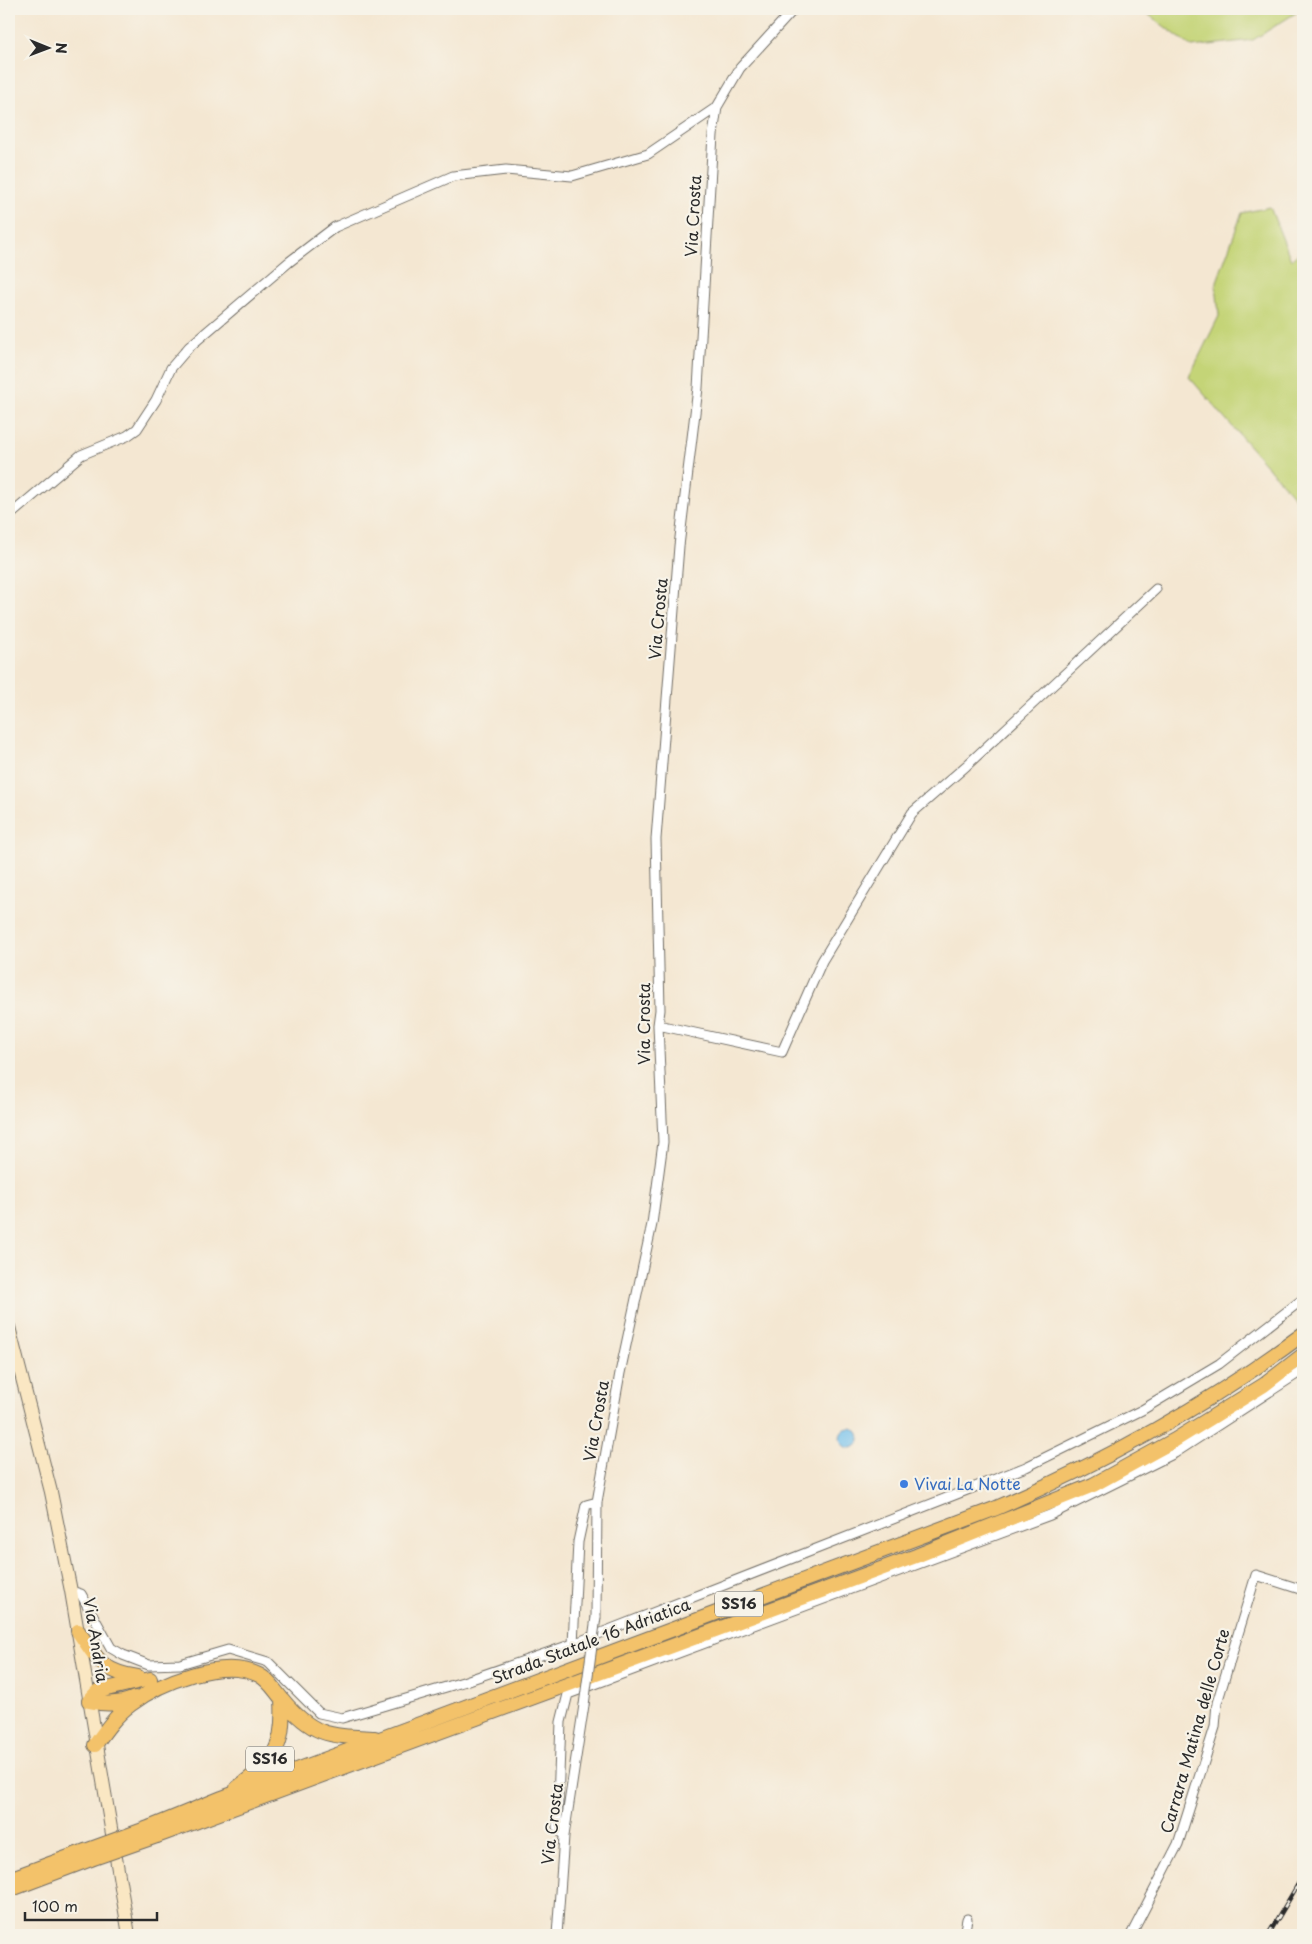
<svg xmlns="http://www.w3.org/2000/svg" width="1312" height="1944" font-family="'Playpen Sans',sans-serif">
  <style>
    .green { fill: #c4d477; stroke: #788051 }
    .water { fill: #73c1ed; stroke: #4f768c }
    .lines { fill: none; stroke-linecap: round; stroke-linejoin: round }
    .minor-casing { stroke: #716d65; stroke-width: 11 }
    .secondary-casing { stroke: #716d65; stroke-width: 14 }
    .trunk-casing { stroke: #716d65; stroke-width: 16 }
    .minor { stroke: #fff; stroke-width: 9 }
    .secondary { stroke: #fae7c3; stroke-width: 12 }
    .trunk { stroke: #f3c26a; stroke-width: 14 }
    .rail-casing { stroke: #2b2b2b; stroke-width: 4.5 }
    .rail { stroke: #f7f3e8; stroke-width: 2.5; stroke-dasharray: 8; stroke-linecap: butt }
    .minor-bridge-casing { stroke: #716d65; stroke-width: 11; stroke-linecap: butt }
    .trunk-bridge-casing { stroke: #716d65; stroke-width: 16; stroke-linecap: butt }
    .minor-bridge { stroke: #fff; stroke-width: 9 }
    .trunk-bridge { stroke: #f3c26a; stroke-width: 14 }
    .shop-dot { fill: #3f7fe0; stroke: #f7f3e8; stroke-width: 2 }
    .labels { text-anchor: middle; stroke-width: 4.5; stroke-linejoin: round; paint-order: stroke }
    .shield { fill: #f7f3e8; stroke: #686764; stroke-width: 1 }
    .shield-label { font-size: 15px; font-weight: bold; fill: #2b2b2b }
    .street-label { font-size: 16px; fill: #2b2b2b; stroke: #f7f3e8 }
    .shop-label { font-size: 16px; fill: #366cbe; stroke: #f7f3e8; text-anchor: start }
  </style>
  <rect width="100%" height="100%" fill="#f7f3e8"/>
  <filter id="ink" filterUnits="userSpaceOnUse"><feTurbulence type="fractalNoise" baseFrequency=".02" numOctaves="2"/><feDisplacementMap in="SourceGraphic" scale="10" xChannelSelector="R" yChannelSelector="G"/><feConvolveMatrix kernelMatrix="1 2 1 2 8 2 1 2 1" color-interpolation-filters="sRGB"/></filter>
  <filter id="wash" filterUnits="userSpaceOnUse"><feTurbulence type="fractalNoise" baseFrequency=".0096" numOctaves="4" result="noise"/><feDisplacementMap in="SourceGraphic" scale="20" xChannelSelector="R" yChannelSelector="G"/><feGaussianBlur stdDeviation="1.12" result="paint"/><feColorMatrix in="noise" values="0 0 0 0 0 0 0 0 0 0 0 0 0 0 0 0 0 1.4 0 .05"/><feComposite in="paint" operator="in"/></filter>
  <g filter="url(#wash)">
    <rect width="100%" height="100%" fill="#f4e7d2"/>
    <path class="green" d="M1141,9h161l-49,31 -61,7z
      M1270,207l21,53 12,-11v258l-114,-130 30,-61 -3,-32 26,-71z"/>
    <path class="water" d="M840 1438a10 10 0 1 1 20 0a10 10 0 1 1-20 0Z"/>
  </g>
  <g filter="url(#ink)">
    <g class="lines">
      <defs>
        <path id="minor" d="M9,516l72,-61 46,-19 10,-7 19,-29 15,-32 18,-21 100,-85 46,-35 118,-51 53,-6 66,6 76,-22 69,-47 23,-39 54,-59
          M658,1025l124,27 40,-91 90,-148 54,-47 190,-177
          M71,1591l10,3 30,54 12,7 26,10 31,-1 48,-14 40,12 51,51 23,5 121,-36 110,-38 453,-177 116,-57 77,-46 84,-65
          M596,1617l1,-115 23,-129 32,-149 11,-82 -5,-117 2,-15 -4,-171 23,-293 19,-158 15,-253 4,-28
          M573,1644l5,-102 8,-37 11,-3
          M564,1836l-7,-9 4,-105 7,-28 482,-179 125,-62 128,-83
          M557,1935l7,-99 20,-131
          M964,1935l3,-16
          M1131,1935l47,-91 37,-117 2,-24 39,-128 47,15"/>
        <path id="secondary" d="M9,1327l42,165 20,99 58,344"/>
        <path id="trunk" d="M78,1631c19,28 24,41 60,46
          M135,1698c-16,7 -30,7 -46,3l9,-10 52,-12
          M95,1745c10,-14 21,-30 35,-40 30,-23 93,-48 129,-30 10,5 16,16 23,24 31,38 48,37 93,39
          M237,1788c37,-28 48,-39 45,-88
          M151,1827l71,-29 772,-289c110,-47 213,-103 309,-175
          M157,1836l759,-280 177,-71 82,-45 89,-55 39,-30
          M9,1879l76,-28
          M9,1890l82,-31"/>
      </defs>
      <use href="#minor" class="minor-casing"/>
      <use href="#secondary" class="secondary-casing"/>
      <use href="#trunk" class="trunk-casing"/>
      <use href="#minor" class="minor"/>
      <use href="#secondary" class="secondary"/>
      <use href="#trunk" class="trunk"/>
      <defs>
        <path id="rail" d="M1268,1935l35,-59"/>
      </defs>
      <use href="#rail" class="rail-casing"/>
      <use href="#rail" class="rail"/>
      <defs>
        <path id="minor-bridge" d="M584,1705l12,-88"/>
        <path id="trunk-bridge" d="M85,1851l66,-24
          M91,1859l66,-23"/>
      </defs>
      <use href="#minor-bridge" class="minor-bridge-casing"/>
      <use href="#trunk-bridge" class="trunk-bridge-casing"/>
      <use href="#minor-bridge" class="minor-bridge"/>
      <use href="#trunk-bridge" class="trunk-bridge"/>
    </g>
  </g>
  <circle class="shop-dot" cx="904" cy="1484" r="5"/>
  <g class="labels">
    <g class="shield">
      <rect x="715" y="1591.5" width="48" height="25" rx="4"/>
      <rect x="246" y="1746.5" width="48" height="25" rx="4"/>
    </g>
    <g class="shield-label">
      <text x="739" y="1609">SS16</text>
      <text x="270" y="1764">SS16</text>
    </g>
    <g class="street-label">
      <text transform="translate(693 216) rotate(-87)" y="6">Via Crosta</text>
      <text transform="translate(658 619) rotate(-85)" y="6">Via Crosta</text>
      <text transform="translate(644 1024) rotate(-90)" y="6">Via Crosta</text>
      <text transform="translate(596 1421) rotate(-80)" y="6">Via Crosta</text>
      <text transform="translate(96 1640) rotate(81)" y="6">Via Andria</text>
      <text transform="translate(591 1641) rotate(-21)" y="6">Strada Statale 16 Adriatica</text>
      <text transform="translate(1195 1731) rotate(-74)" y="6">Carrara Matina delle Corte</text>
      <text transform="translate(552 1824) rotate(-83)" y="6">Via Crosta</text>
    </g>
    <g class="shop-label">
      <text x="914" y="1490">Vivai La Notte</text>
    </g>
  </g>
  <rect width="1312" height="1944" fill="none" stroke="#f7f3e8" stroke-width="30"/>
  <g transform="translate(48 48) rotate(91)" stroke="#f7f3e8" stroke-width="4" paint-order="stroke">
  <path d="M0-4L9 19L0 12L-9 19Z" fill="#2b2b2b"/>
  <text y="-8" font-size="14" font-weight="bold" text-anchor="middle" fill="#2b2b2b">N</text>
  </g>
  <path d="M25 1912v8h132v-8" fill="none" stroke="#2b2b2b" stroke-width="2.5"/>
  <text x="32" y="1912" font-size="15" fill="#2b2b2b" stroke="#f7f3e8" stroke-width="4" paint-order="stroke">100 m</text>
</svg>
